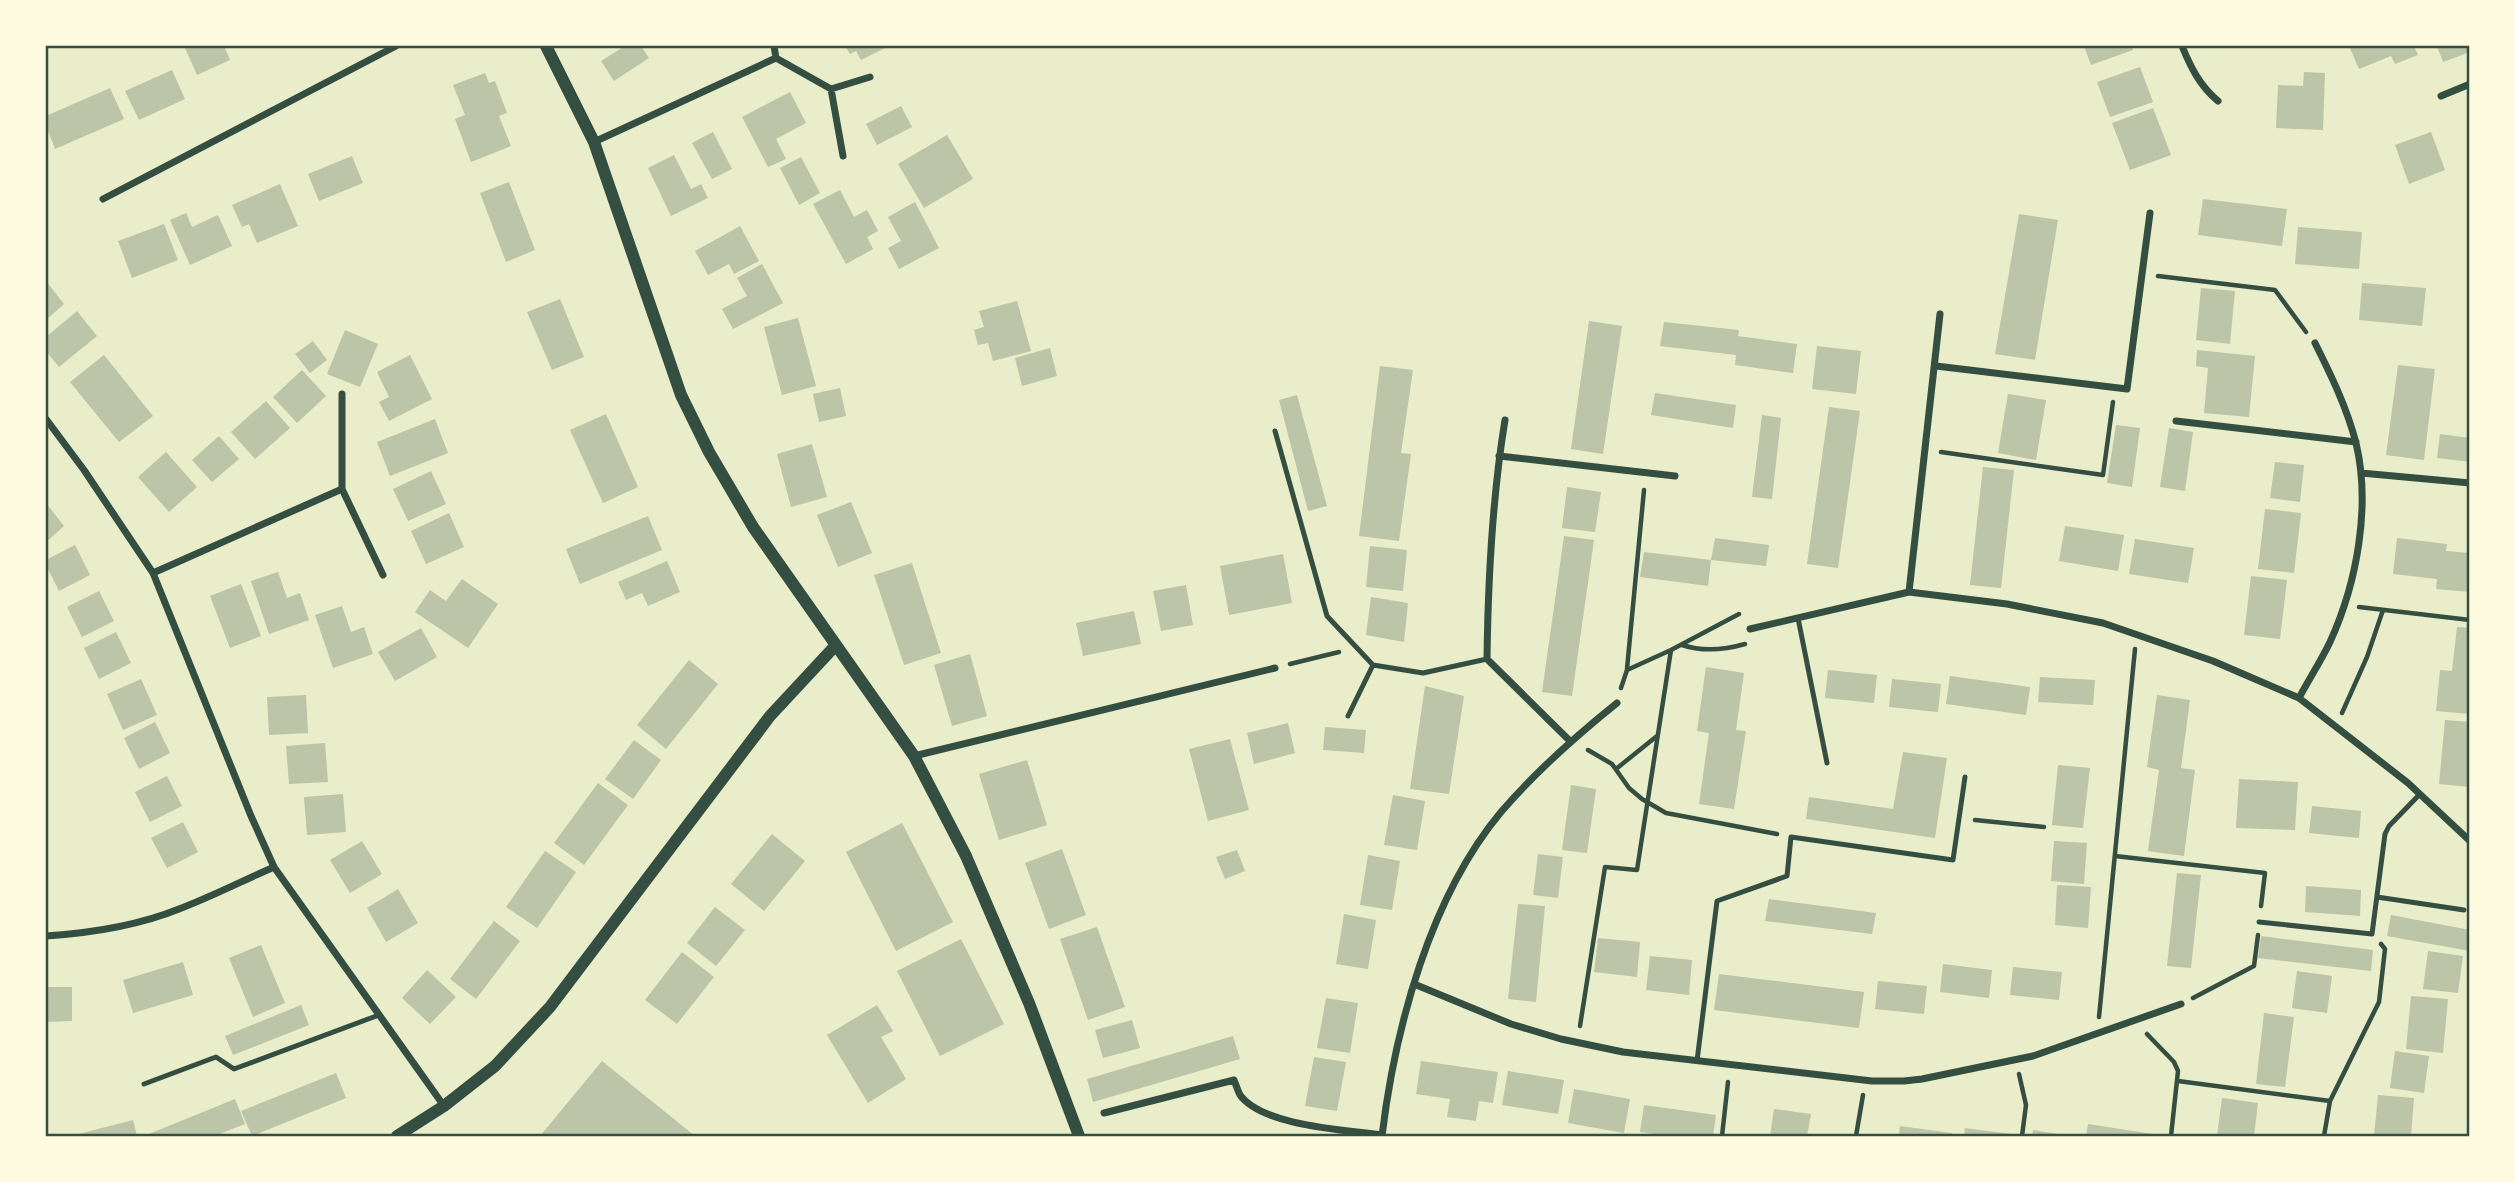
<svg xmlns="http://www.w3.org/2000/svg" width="2515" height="1182" font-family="'Golos Text',sans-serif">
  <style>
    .building { fill: #bcc5a7 }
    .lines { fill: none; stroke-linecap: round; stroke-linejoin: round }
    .path { stroke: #344e41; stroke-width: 4.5 }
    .service { stroke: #344e41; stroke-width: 5 }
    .minor { stroke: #344e41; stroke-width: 7 }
    .tertiary { stroke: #344e41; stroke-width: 12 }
    .neatline { fill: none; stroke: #344e41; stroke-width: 2.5 }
  </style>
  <rect width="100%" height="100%" fill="#e9edc9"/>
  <path class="building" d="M184,46h40l6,14 -33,15z
    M625,46h16l8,12 -35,23 -13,-20z
    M845,46h44l-28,14 -5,-9 -6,3z
    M2084,46h47l2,4 -42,15z
    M2349,46h65l4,9 -23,9 -4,-8 -32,13z
    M2437,46h33v6l-27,10z
    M2140,67l13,35 -43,15 -13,-35z
    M172,70l13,29 -46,21 -14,-29z
    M2304,72l21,1 -2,57 -47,-2 2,-43 25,1z
    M485,73l4,10 6,-2 12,32 -8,3 12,30 -40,16 -16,-43 10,-4 -12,-30z
    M110,88l14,31 -69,30 -9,-24v-9z
    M790,92l16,31 -30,16 10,20 -18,8 -26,-50z
    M901,106l11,21 -35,18 -11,-21z
    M2153,108l18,47 -41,15 -18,-47z
    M713,132l19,37 -20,10 -20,-36z
    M2431,132l14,38 -36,14 -14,-39z
    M947,135l26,44 -49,29 -26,-44z
    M674,155l17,34 10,-5 7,14 -37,18 -23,-48z
    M352,156l11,27 -44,18 -11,-27z
    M801,157l19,36 -21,12 -19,-37z
    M509,182l26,68 -29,12 -26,-69z
    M280,184l18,42 -41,17 -8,-19 -7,3 -10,-22z
    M840,190l14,27 13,-7 11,21 -11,6 6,12 -27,15 -33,-60z
    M2203,199l84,10 -5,37 -84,-11z
    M915,202l24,46 -40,21 -11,-21 13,-7 -13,-24z
    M186,213l6,14 26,-12 14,31 -42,19 -20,-45z
    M2019,214l39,6 -23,140 -40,-6z
    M164,224l14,36 -46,18 -14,-37z
    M740,226l19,35 -25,13 -5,-10 -21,11 -13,-24z
    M2298,227l64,5 -3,37 -64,-5z
    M762,264l21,39 -50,26 -11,-20 25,-13 -10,-18z
    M46,281l18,23 -18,16z
    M2362,283l64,5 -4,38 -63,-6z
    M2201,288l34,3 -5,53 -34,-4z
    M560,299l24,58 -32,13 -25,-58z
    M1017,301l14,50 -38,10 -5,-18 -10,2 -4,-15 10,-3 -5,-16z
    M77,311l20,25 -38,31 -13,-16v-14z
    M798,318l18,68 -34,9 -18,-68z
    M1589,321l33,5 -19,128 -32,-5z
    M1664,322l75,8 -1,6 59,8 -4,29 -58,-8 1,-10 -76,-9z
    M345,330l33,14 -18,43 -33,-13z
    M313,341l14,19 -17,13 -15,-19z
    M1817,346l44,5 -5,43 -44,-5z
    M1050,348l7,28 -35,10 -7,-28z
    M2197,350l58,6 -6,61 -45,-4 4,-45 -12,-2z
    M104,355l49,61 -34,26 -49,-60z
    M410,355l22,44 -43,22 -10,-19 10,-5 -12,-25z
    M2398,365l37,4 -11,91 -38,-5z
    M1380,366l33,4 -12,83 10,1 -12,87 -40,-5z
    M302,370l24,26 -29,27 -24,-26z
    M840,388l6,28 -27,6 -6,-28z
    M1655,393l81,12 -3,23 -82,-13z
    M2008,394l38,6 -10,60 -38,-7z
    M1297,395l30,111 -19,5 -29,-111z
    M266,401l24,27 -35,31 -24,-27z
    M1829,407l31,4 -22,157 -31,-4z
    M606,414l32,73 -35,16 -33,-73z
    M1762,415l19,3 -9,81 -20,-2z
    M435,419l13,34 -58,23 -13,-34z
    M2116,425l24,3 -8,59 -25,-4z
    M2169,428l24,4 -8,59 -25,-4z
    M2440,434l30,4v24l-33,-4z
    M219,436l20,23 -27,23 -20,-22z
    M812,444l15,53 -36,10 -14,-53z
    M166,452l31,35 -28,25 -31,-35z
    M2275,462l29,3 -4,37 -30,-4z
    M1983,467l31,3 -13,118 -31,-3z
    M431,471l15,33 -38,17 -15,-32z
    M1567,487l34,5 -6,40 -33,-4z
    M851,502l21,51 -34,14 -21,-52z
    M46,503l18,23 -18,16z
    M2265,509l36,4 -7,60 -36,-4z
    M449,513l15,34 -38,17 -15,-33z
    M648,516l14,34 -82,34 -14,-35z
    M2065,526l59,9 -6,36 -59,-10z
    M1564,536l30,4 -22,156 -30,-4z
    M1715,538l54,7 -3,21 -55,-6z
    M2397,538l50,6 -1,7 24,2v39l-34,-3 1,-10 -44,-5z
    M2135,539l59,9 -6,35 -59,-9z
    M75,545l15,30 -31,16 -13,-26v-5z
    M1370,546l37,4 -4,41 -37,-4z
    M1644,552l67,8 -3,26 -68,-9z
    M1283,554l9,49 -63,12 -9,-49z
    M667,561l13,31 -32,14 -6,-13 -16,7 -8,-18z
    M912,563l29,90 -37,12 -30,-90z
    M278,572l9,26 13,-5 9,27 -40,14 -18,-53z
    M2251,576l36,4 -7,59 -36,-4z
    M462,579l36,25 -30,44 -53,-36 15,-22 16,11z
    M241,584l20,52 -31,12 -20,-52z
    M1186,585l7,40 -32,6 -8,-40z
    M99,591l15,30 -32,16 -15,-30z
    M1371,597l37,6 -4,39 -38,-7z
    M342,606l9,26 13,-5 9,27 -40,14 -18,-53z
    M1134,611l7,33 -58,12 -7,-33z
    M2457,627l13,1v86l-34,-3 4,-41 12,1z
    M421,628l16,29 -42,24 -17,-29z
    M116,632l15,31 -32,16 -15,-31z
    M970,654l17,62 -35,10 -18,-61z
    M689,660l29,24 -52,65 -29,-24z
    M1706,667l38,6 -8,57 10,1 -12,78 -35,-5 10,-71 -12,-2z
    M1828,670l49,5 -3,28 -49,-5z
    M1950,676l80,11 -4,28 -80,-11z
    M2040,677l55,3 -2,25 -55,-3z
    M141,679l16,36 -34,15 -16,-36z
    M1892,679l49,5 -3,28 -49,-5z
    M1425,686l39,10 -15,98 -39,-5z
    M306,695l2,38 -39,2 -2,-38z
    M2157,695l33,5 -9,68 14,2 -11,86 -36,-5 11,-81 -12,-3z
    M2445,720l25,2v65l-31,-3z
    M155,722l15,31 -31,16 -15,-31z
    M1288,723l7,30 -41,11 -7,-31z
    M1325,727l41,3 -2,23 -41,-3z
    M1230,739l19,71 -41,11 -19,-72z
    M634,740l27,20 -28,39 -28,-20z
    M325,743l3,39 -39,2 -3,-38z
    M1903,752l44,6 -12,80 -129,-19 3,-22 84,12z
    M1027,760l20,65 -48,15 -20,-66z
    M2058,765l32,3 -7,60 -31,-3z
    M167,776l15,30 -32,16 -15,-30z
    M2239,779l59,3 -3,48 -59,-2z
    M598,783l30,22 -44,60 -30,-22z
    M1571,785l25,4 -9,64 -25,-3z
    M343,794l3,38 -39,3 -3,-38z
    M1393,795l32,6 -8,49 -33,-5z
    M2312,806l49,5 -2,27 -50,-5z
    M183,822l15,30 -31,16 -16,-30z
    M902,823l51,99 -57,29 -50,-99z
    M772,834l33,27 -41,50 -33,-27z
    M362,841l20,33 -32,19 -20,-33z
    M2054,841l33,2 -3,41 -33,-3z
    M1062,849l24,66 -37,14 -24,-66z
    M1237,850l8,21 -20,8 -9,-22z
    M545,851l31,21 -39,56 -31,-21z
    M1538,854l25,3 -5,41 -25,-3z
    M1368,855l32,6 -8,49 -32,-5z
    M2177,873l24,2 -10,93 -24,-2z
    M2057,885l34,2 -3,41 -33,-3z
    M2306,886l55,4 -1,26 -55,-4z
    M398,889l20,34 -32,19 -19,-34z
    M1769,899l107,14 -4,21 -107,-13z
    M1518,904l27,2 -9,96 -28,-3z
    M715,907l30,23 -29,36 -29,-23z
    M1344,914l32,6 -8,49 -32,-5z
    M2391,915l79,15v21l-83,-15z
    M494,921l26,20 -44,58 -26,-20z
    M1097,927l28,80 -37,13 -28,-81z
    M2261,936l112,14 -2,21 -113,-13z
    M1598,938l42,4 -3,35 -43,-5z
    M961,939l43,85 -64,32 -43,-85z
    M261,945l24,58 -32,14 -24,-59z
    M2428,951l35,5 -5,37 -35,-4z
    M682,952l32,25 -37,47 -32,-24z
    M1650,956l42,4 -3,35 -43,-5z
    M183,962l10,33 -60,18 -10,-33z
    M1943,964l49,6 -3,28 -49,-6z
    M2013,967l49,5 -3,28 -49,-5z
    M427,970l29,27 -26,27 -28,-26z
    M2297,971l35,5 -5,37 -35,-5z
    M1719,974l145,18 -5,36 -145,-18z
    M1878,981l49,5 -3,28 -49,-5z
    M46,987h26v34l-26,1z
    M2411,996l37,3 -5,54 -37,-4z
    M1326,998l32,5 -8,50 -33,-5z
    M301,1005l8,20 -76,30 -8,-19z
    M877,1005l16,26 -12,6 25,42 -38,24 -41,-68z
    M2264,1013l30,4 -9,70 -29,-3z
    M1132,1020l8,28 -37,10 -8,-28z
    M1233,1036l7,23 -147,43 -6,-23z
    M2395,1051l34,5 -5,37 -34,-5z
    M1314,1057l32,5 -9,49 -32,-5z
    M602,1061l93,75h-155z
    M1421,1061l77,11 -5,31 -14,-2 -3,20 -29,-4 3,-18 -34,-5z
    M1508,1071l56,9 -6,34 -56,-9z
    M336,1073l10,25 -94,38 -11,-25z
    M1574,1089l56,10 -6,34 -56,-10z
    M2378,1095l36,3 -3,38h-37z
    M2222,1098l36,5 -4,33h-37z
    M235,1099l10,25 -31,12h-70z
    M1644,1105l72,10 -3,21h-45l-28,-4z
    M1774,1109l37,5 -4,22h-37z
    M133,1120l4,16h-66z
    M2088,1124l71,11v1h-73z
    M1900,1126l52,7v3h-53z
    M1965,1128l47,6v2h-48z
    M2033,1130l31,5v1h-32z"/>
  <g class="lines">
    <path class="path" d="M2158,276l117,14 31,42
      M1941,452l162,23 10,-73
      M2359,607l111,13
      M1682,645c21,7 42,5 63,-1
      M1290,664l49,-12
      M1627,669l17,-179
      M1621,688l6,-18 44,-20 68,-36
      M2342,713l25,-56 16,-47
      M1588,750l24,14 17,24 13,11 24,14 111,21
      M1616,769l41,-33
      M1975,820l69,7
      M2115,856l150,17 -4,33
      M2193,998l61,-32 4,-31
      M2099,1017l36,-368
      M1580,1026l25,-159 32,3 34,-220
      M2147,1034l27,28 4,9 -7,65
      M2019,1074l7,31 -4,31
      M2178,1081l152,20
      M1722,1136l6,-54
      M1856,1136l7,-41
      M2324,1136l6,-35 49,-99 6,-53 -4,-5"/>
    <path class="service" d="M1275,431l52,185 46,49 50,8 64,-14
      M1798,618l29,145
      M1348,716l25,-51
      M2377,897l87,13
      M2259,922l113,12 13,-100 4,-8 31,-32
      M1697,1061l20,-160 70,-25 4,-39 162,23 12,-83
      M144,1084l72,-27 18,12 145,-54"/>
    <path class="minor" d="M774,46l2,12
      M2182,46c9,22 18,40 36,55
      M831,89l39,-12
      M2441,96l29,-12
      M594,142l182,-84 55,31 12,67
      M103,199l293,-153
      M1936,366l191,23 23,-176
      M46,419l38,51 69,103 98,243 23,51 170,239
      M1505,420c-13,79 -17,160 -18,239l83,82
      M2176,421l180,21
      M1499,456l176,20
      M2361,473l109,10
      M342,489v-95
      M153,573l189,-84 41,86
      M1909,592l31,-278
      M1750,629l159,-37 98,12 96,19 110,38 86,37 109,85 62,58
      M2299,698c10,-19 22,-37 31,-56 27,-59 41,-136 26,-199 -9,-35 -25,-68 -41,-100
      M914,756l361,-88
      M46,936c45,-3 91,-10 133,-27 32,-12 63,-28 95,-42
      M1414,984l97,40 50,15 62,13 249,29h32l18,-2 111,-23 148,-52
      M1104,1113l130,-33c2,5 4,11 6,15 22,31 107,35 142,40
      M1382,1136c13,-108 48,-239 119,-324 35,-41 75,-76 116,-109"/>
    <path class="tertiary" d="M546,46l48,96 87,253 28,57 44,75 161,229 52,100 63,147 50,133
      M397,1136l47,-30 51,-40 55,-59 220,-291 66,-71"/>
  </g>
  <rect width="2515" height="1182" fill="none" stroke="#fefae0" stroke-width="94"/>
  <rect x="47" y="47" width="2421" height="1088" class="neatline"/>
</svg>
